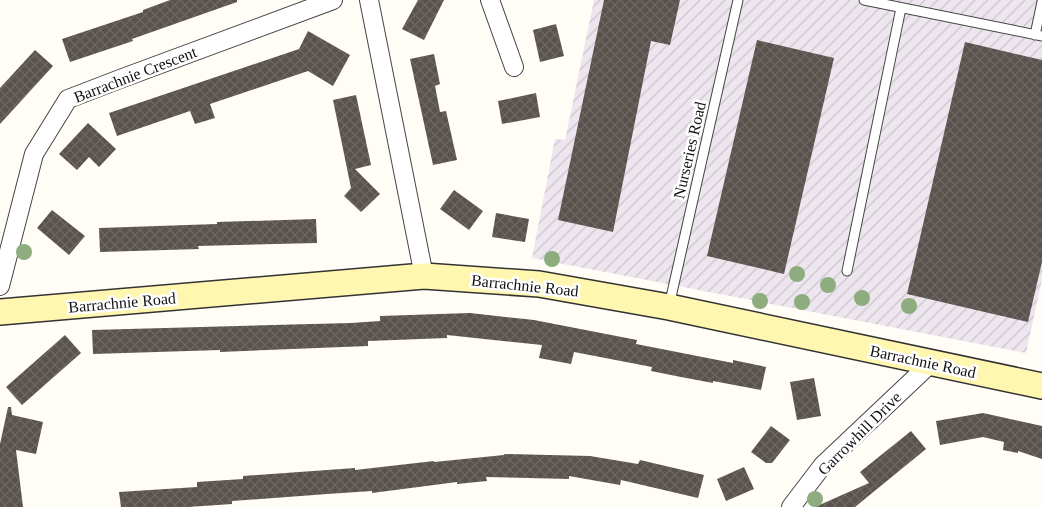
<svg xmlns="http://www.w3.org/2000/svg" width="1042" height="507" font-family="Georgia,serif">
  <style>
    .industrial { fill: url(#industrial-furrows) }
    .building { fill: url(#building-cross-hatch) }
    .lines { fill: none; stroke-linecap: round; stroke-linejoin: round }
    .service-casing { stroke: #444; stroke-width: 11 }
    .minor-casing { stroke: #444; stroke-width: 20 }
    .secondary-casing { stroke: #333; stroke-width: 28 }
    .service { stroke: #fff; stroke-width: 9 }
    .minor { stroke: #fff; stroke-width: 18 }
    .secondary { stroke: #fff6b0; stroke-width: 25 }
    .tree { fill: #8dad7f }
    .labels { text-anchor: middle; stroke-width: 5; stroke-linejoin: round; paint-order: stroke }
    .street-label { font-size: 16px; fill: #111; stroke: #fff }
  </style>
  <defs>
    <pattern id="industrial-furrows" width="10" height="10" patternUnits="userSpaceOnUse" patternTransform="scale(1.25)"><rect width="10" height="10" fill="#eee6ef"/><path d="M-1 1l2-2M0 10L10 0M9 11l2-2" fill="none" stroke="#cbc4cc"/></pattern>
    <pattern id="building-cross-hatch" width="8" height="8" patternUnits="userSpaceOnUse" patternTransform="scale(1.25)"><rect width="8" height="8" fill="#5a524d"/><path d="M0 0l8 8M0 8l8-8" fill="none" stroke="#6d6662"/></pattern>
  </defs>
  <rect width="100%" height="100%" fill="#fffdf5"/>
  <path class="industrial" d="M594,0h448v280l-16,73 -494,-95 23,-119 10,1z"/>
  <path class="building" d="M170,0h67v2l-105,37 1,2 -63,21 -8,-23 81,-27v-2z
    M418,0h26l-20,40 -22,-11z
    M604,0h76l-10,45 -19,-4 -38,191 -55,-12z
    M556,24l8,32 -24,6 -7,-32z
    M308,31l42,24 -17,31 -25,-15 -98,33 5,14 -20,6 -5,-13 -73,25 -8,-23 190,-64z
    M757,40l77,18 -50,216 -77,-18z
    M965,42l77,18v202l-14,60 -121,-28z
    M35,50l18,16 -53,58v-36z
    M434,54l6,30 -5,2 5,26 6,-1 11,49 -24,5 -23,-106z
    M536,93l4,24 -38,7 -4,-23z
    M356,95l15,70 -16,4 25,25 -19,18 -17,-16 7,-8 -18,-88z
    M88,123l28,26 -17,18 -10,-10 -12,13 -18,-16z
    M454,190l29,21 -14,19 -29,-21z
    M52,210l33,26 -16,19 -32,-27z
    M496,213l33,6 -4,23 -33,-5z
    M316,219l1,24 -119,3 1,3 -99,3 -1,-24 118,-4v-2z
    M470,313l64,7 103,20 -1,4 97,19v-3l33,7 -5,23 -48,-9v2l-32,-6 -30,-6 1,-4 -78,-15 -3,12 -32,-6 3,-13 -95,-10v3l-79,3v5l-148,6v-2l-127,4 -1,-24 259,-7 29,-2v-5z
    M65,335l16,18 -59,52 -16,-18z
    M814,378l7,38 -24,4 -7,-38z
    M8,407h3l1,8 31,7 -7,32 -20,-4 7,57h-23v-63z
    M983,413l59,13v33l-24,-8v2l-15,-3 1,-8 -21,-5 -43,8 -4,-24z
    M771,426l19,14 -18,23h-6l-15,-11z
    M911,431l15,18 -71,58h-40l54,-24 -9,-11z
    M504,454l86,2 48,8 2,-4 64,15 -6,23 -77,-18 -1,5 -51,-9v3l-83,-2 1,4 -30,3v-2l-85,11v-2l-45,3 -95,7v3l-44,3h-67l-2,-15 78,-5v-5l46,-3v-3l112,-8v2l79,-9v1l70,-7z
    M744,467l10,22 -28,12 -9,-22z"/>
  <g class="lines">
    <defs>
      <path id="service" d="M864,0l178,36
        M1035,35l7,-33
        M847,271l54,-263
        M669,306l69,-306"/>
      <path id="minor" d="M369,0l55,276
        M490,0l24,67
        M0,286l34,-132 34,-55 52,-20 213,-79
        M791,507l32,-42 108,-102"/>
      <path id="secondary" d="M0,312l424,-36 115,8 130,23 373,79"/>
    </defs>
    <use href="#service" class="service-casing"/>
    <use href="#minor" class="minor-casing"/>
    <use href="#secondary" class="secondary-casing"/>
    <use href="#service" class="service"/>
    <use href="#minor" class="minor"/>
    <use href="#secondary" class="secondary"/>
  </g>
  <g class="tree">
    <circle cx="24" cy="252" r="8"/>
    <circle cx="552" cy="259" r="8"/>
    <circle cx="797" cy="274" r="8"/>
    <circle cx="828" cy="285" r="8"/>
    <circle cx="862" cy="298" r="8"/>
    <circle cx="760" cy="301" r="8"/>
    <circle cx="802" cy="302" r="8"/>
    <circle cx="909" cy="306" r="8"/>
    <circle cx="815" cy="499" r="8"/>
  </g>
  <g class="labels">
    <g class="street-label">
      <text transform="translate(135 74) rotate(-21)" y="6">Barrachnie Crescent</text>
      <text transform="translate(689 150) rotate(-77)" y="6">Nurseries Road</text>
      <text transform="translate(525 285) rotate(6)" y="6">Barrachnie Road</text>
      <text transform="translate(122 302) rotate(-5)" y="6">Barrachnie Road</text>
      <text transform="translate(923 361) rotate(12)" y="6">Barrachnie Road</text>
      <text transform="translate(859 433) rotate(-45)" y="6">Garrowhill Drive</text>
    </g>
  </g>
</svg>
